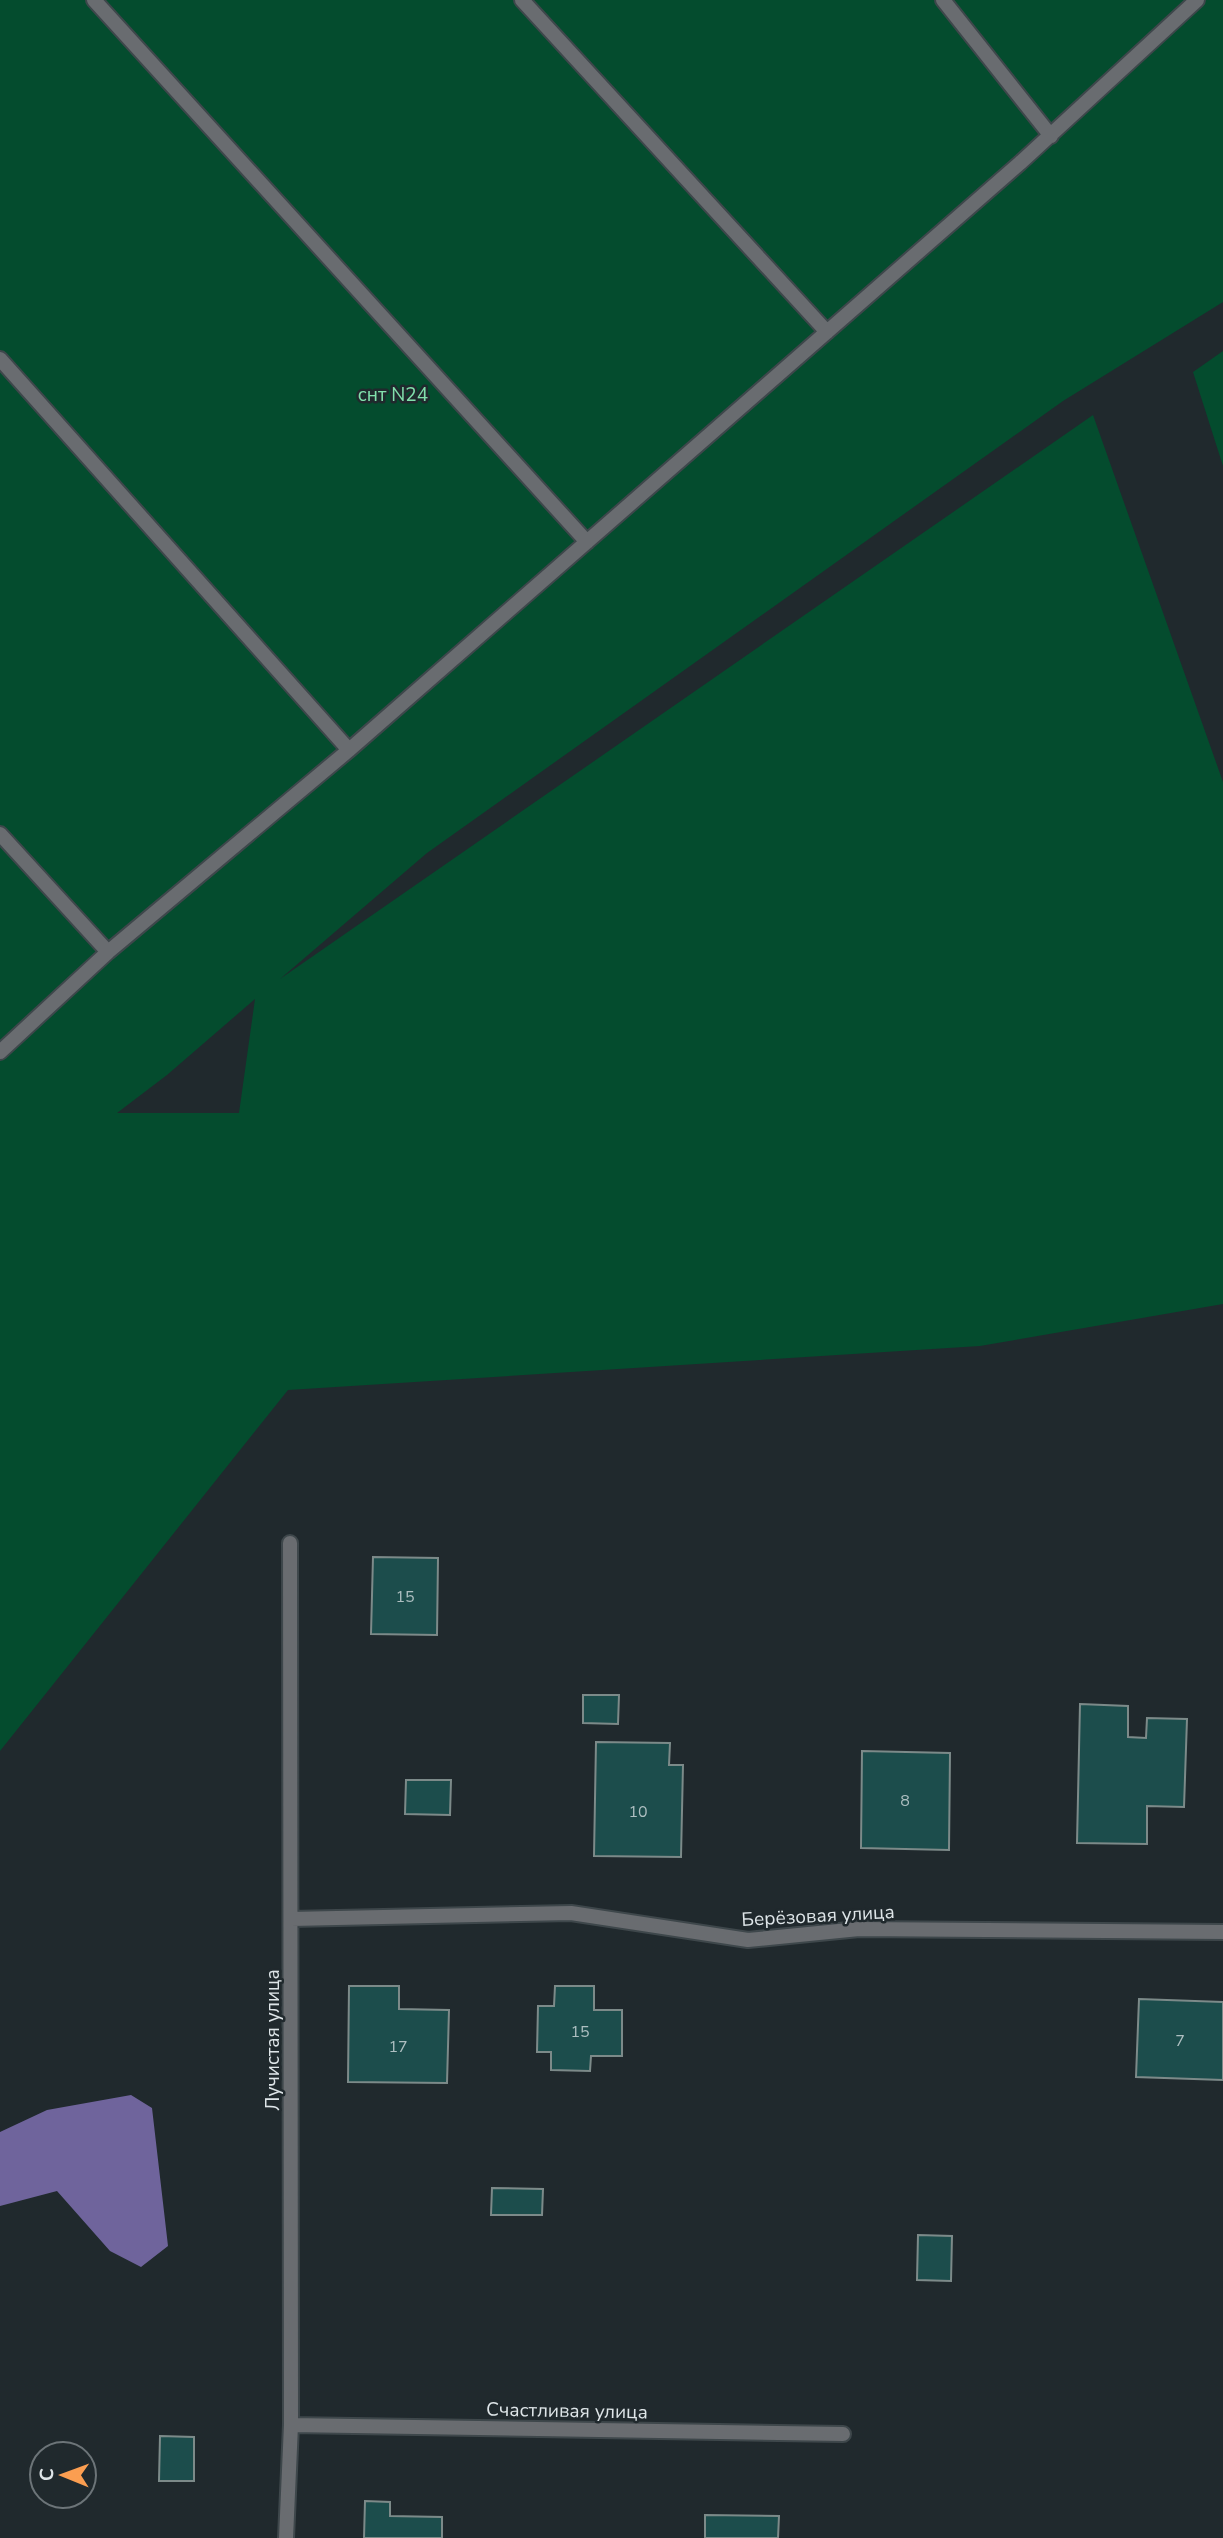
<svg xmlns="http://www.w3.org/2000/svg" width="1223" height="2538" font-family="'Nunito Sans',sans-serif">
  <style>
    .green { fill: #044c2e; fill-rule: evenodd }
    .water { fill: #6f649c }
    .building { fill: #1c4d4c; stroke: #7c8a89; stroke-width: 2 }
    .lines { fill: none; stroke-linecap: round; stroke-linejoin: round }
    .lane-casing { stroke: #3e474b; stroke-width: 18 }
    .street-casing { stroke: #3e474b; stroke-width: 18 }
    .lane { stroke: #696c70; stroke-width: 14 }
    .street { stroke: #696c70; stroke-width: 14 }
    .labels { text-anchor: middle; stroke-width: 5; stroke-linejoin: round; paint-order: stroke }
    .number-label { font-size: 16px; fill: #aebfc1 }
    .park-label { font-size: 19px; fill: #81e0ac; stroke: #20292d }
    .street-label { font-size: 19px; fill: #dee5e8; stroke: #20292d }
  </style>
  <rect width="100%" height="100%" fill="#20292d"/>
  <path class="green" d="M0,0h1223v302l-160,99 -636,452 -147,126 813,-564 130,367v522l-243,42 -692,44 -288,361zM255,999l-16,114h-122l50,-38z
    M1223,351v115l-30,-94z"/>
  <path class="water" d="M131,2095l21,13 16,138 -27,21 -31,-16 -53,-60 -57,15v-74l47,-22z"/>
  <path class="building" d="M373,1557l65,1 -1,77 -66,-1z
    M583,1695h36l-1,29 -35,-1z
    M1080,1704l48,2v31l18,1 1,-20 40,1 -3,88 -37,-1v38l-70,-1z
    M596,1742l74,1 -1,22h14l-2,92 -87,-1z
    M862,1751l88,2 -1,97 -88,-2z
    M406,1780h45l-1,35 -45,-1z
    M349,1986h50v23l50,1 -2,73 -99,-1z
    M555,1986h39v24h28v46h-31l-1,15 -39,-1v-18h-14l1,-46h16z
    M1139,1999l84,3v78l-87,-3z
    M492,2188l51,1 -1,26h-51z
    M918,2235l34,1 -1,45 -34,-1z
    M160,2436l34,1v44h-35z
    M365,2501l25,1v14l52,1v21h-78z
    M705,2515l74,1 -1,22h-73z"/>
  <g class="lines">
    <defs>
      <path id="lane" d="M94,0l493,542
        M522,0l305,332
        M943,0l108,136
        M0,359l349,391
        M0,834l108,118
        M0,1052l108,-100 241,-202 671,-587 177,-163"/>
      <path id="street" d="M291,1919l280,-6 177,27 111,-11 364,3
        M291,2425l552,9
        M286,2538l5,-113 -1,-882"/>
    </defs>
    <use href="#lane" class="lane-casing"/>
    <use href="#street" class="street-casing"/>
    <use href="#lane" class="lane"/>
    <use href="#street" class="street"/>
  </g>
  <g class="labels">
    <g class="number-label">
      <text x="405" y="1602">15</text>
      <text x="905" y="1806">8</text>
      <text x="638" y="1817">10</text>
      <text x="580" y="2037">15</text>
      <text x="1180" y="2046">7</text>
      <text x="398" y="2052">17</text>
    </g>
    <g class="park-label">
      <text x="393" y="401">снт N24</text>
    </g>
    <g class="street-label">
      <text transform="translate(818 1915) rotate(-3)" y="7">Берёзовая улица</text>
      <text transform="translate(272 2040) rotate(-90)" y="7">Лучистая улица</text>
      <text transform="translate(567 2410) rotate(1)" y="7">Счастливая улица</text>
    </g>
  </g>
  <g transform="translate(63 2475) rotate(271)"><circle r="33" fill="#20292d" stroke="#6c7478" stroke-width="2"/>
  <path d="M0-5L12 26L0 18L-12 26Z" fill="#fb9e51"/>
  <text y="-10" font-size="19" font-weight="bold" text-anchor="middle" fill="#dee5e8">С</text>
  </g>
</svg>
